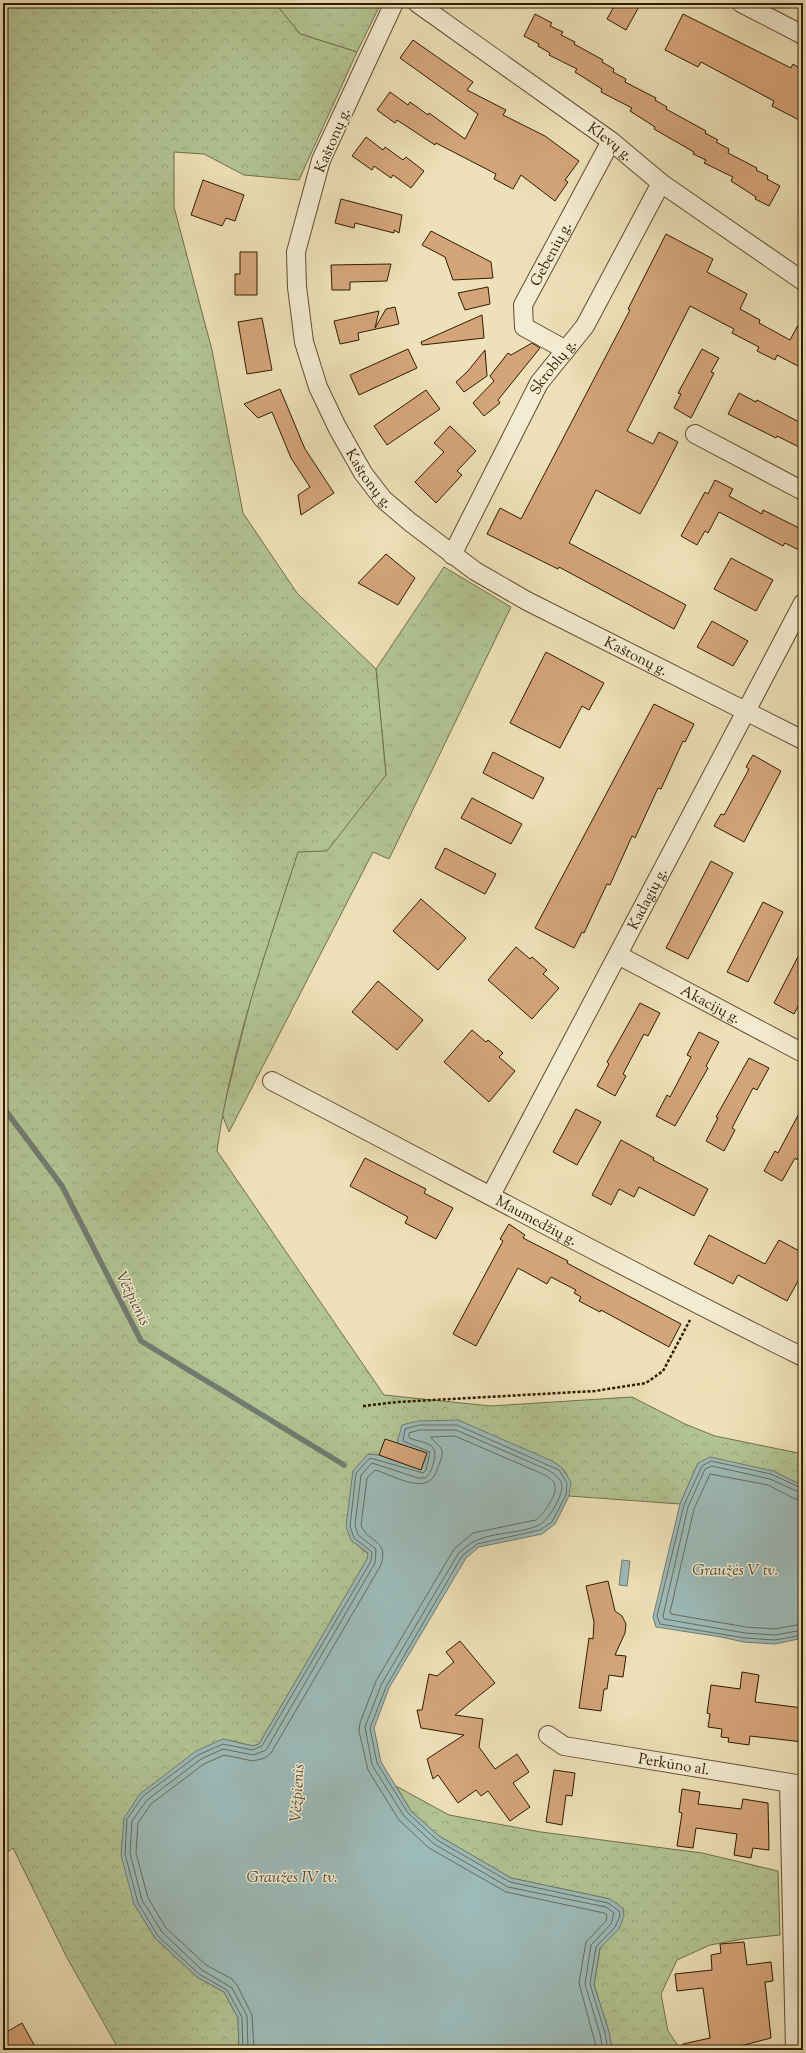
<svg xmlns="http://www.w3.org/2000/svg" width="806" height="2053" font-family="'Sorts Mill Goudy',serif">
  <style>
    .grass { fill: url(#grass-tufts); stroke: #71704b }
    .forest { fill: url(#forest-crowns); stroke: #71704b }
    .water { fill: #9dbbb9; stroke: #717b70 }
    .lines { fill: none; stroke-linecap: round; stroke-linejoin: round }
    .shore { stroke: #666c5e; stroke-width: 1 }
    .stream { stroke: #717b70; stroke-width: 5.5 }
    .building { fill: #d5a57a; stroke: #2f1c02 }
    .minor-casing { stroke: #5f4d30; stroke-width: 20 }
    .path { stroke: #2f1c02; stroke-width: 2.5; stroke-dasharray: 3 2; stroke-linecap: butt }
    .minor { stroke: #f4ecd2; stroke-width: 18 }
    .labels { text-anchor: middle; stroke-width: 3; stroke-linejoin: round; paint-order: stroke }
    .street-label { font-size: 15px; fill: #2f1c02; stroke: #f4ecd2 }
    .water-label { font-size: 16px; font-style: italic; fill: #504c39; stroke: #f4ecd2 }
  </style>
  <defs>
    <pattern id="grass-tufts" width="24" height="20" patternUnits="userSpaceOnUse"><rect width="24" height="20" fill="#b3c494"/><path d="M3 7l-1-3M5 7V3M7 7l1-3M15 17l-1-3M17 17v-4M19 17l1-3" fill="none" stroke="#9aa87e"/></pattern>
    <pattern id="forest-crowns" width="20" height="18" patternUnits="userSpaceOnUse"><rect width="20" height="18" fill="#b3c494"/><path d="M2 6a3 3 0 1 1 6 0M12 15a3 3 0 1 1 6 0" fill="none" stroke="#9aa87e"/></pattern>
  </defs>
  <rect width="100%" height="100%" fill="#eee1b9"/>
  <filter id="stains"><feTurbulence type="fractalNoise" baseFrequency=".005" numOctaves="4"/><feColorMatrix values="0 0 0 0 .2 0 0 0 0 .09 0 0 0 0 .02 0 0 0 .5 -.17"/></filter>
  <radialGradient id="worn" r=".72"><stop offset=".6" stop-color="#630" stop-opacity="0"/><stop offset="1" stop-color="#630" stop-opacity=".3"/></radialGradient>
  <path class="grass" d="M275,3h106l-24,49 -57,-18z
    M444,567l67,40 -122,252 -16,-7 -144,280 -7,-18 30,-120 46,-143 88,-76 -10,-106z"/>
  <path class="forest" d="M3,3h272l25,31 57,18 -58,128 -55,-5 -40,-21 -30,-2v55l38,143 31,163 54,80 79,76 10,106 -59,76 -29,1c-31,97 -67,196 -81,299l167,244 107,11 141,-9 53,27 30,12 88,18v32l-30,-15 -75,-8 -18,41 -111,-8c2,-18 -1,-25 -17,-35l-125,-8 -6,17 -42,-15 -11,-1 -17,86 17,14 -1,6 -108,184 -6,2 -30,-7 -89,165 21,34 42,39 27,15 14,26 1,32h-120l-53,-94 -53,-108 -10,7z
    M396,1786l53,29 92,17 161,21 76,18 2,64 -37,4 -33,6 -33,15 -16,34 7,37 13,19h-69l-3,-18 -15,-47 6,-37 19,-19 -9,-30 -99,-21 -72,-42 -28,-25z"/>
  <path class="water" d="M458,1420l94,41 10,7 9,14 -2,14 -14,28 -13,10 -63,13 -13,11 -77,130 -15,40 7,34 30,49 28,25 72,42 99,21 13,9 1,8 -5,13 -19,19 -6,37 15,47 3,18h-373l-1,-32 -14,-26 -27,-15 -42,-39 -21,-34 -13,-49 3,-37 16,-24 56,-43 27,-12 30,7 6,-2 108,-185 1,-6 -17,-13 -5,-14 7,-55 15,-17 11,1 42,15 6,-17 -30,-10 5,-18 16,-4z
    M710,1457l63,14 30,15v152l-28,6 -31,-2 -23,-5 -65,-10 -3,-10 27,-113 18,-41z
    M622,1560l8,1 -3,25 -8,-1z"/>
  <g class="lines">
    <path class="shore" d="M803,1489l-32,-15 -60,-13 -9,5 -18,39 -27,111 3,8 85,14 30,2 28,-5
      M803,1494l-33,-15 -58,-13 -7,3 -17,38 -25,109 1,3 81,14 30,2 28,-5
      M803,1500l-8,-1 -27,-14 -58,-11 -16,35 -24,103 1,2 75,13 28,2 29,-5
      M243,2050l-1,-33 -15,-27 -28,-16 -41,-38 -20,-33 -13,-49 2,-35 16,-23 55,-41 25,-11 29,6 10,-4 109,-185 1,-9 -18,-14 -4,-12 6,-53 14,-15 53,15 3,-3 4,-18 -27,-11 2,-12 14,-4h38l102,45 8,13 -1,12 -14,27 -12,8 -63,14 -15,12 -76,131 -16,41 7,35 31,50 29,27 73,42 98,21 11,8 1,5 -5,11 -19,20 -6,37 15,49 3,17
      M248,2050l-1,-34 -15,-28 -30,-18 -40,-38 -20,-32 -12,-47 2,-32 15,-21 54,-41 22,-10 30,6 13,-5 109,-187 1,-14 -18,-14 -3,-10 6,-50 11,-12 46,15h7c5,-3 6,-8 8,-13 7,-23 -7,-21 -24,-27v-5l10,-3h37l92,40c5,3 13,8 14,15 1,11 -14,37 -25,41 -28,11 -56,3 -79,28l-77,131 -16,42 7,38 32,51 30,28 74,43 98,20 8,6 -3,11 -20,21 -6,39 15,50 3,16
      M254,2050l-2,-35 -15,-30 -5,-6 -26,-14 -40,-37 -18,-30 -12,-45 2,-30 13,-19 53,-40 20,-9 29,6 12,-3 6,-5 110,-188c8,-27 -13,-21 -20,-40l6,-47 8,-8c19,5 53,28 62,0 2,-6 6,-13 5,-19 -2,-7 -9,-9 -11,-14l24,-1 90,39c4,3 10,6 10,12 2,9 -12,27 -19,33l-63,13 -19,16 -78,132 -16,42 -1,8 9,39 31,50 30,28 77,44 98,21 3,2 -1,6 -20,21 -7,41 18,67"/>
    <path class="stream" d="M3,1107l59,79 79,155 203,124"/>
  </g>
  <path class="building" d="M616,3h25l-15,27 -19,-11z
    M535,14l17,9 -2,3 13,6 -2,3 14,7 -1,2 29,16 -1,2 12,7 -1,3 13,7 -1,3 31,16 -1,2 12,7 -1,2 40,22 -1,2 13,7 -2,2 13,7 -1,4 29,15 -1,2 12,6 -1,3 13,7 -11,20 -14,-7 1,-2 -25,-16 2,-4 -29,-14 2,-3 -13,-6 1,-2 -40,-23 1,-2 -25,-16 2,-3 -31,-16 1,-3 -27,-17 2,-3 -28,-14 1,-2 -12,-7 1,-2 -15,-8z
    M683,14l108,54 2,-4 10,6v52l-31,-16 2,-5 -73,-39 -3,5 -33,-17z
    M413,40l60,42 -6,8 39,20 -3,5 42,21 34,25 -14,19 3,2 -13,19 -34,-26 -8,14 -19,-10 2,-5 -60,-31 -1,2 -38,-25 -2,3 -18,-13 13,-18 18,13 2,-3 18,13 1,-2 36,26 13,-25 -78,-56z
    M366,137l17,13 2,-3 18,13 3,-3 18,14 -13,17 -18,-13 -2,3 -17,-12 -2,4 -20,-14z
    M203,180l41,15 -9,26 -9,-3 -4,8 -31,-11z
    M341,199l61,16 -3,18 -5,-3v3l-39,-10 -1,5 -19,-5z
    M431,231l60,31 2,16 -40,2 -8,-23 -23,-12z
    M666,234l47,25 -6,13 40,22 -7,15 20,11 -1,3 31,17 13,-24v40l-5,10 -21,-11 -2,5 -18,-9 2,-4 -27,-14 2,-4 -44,-23 -63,125 26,13 6,-12 19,10 -22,43 -16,29 -44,-24 -27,53 117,62 -12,24 -115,-62 -1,2 -71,-35 13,-26 21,11 109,-209 -2,-1z
    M240,252h17v43h-22v-21h5z
    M391,264l-4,17 -37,1v8h-18l-1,-25z
    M488,287l2,17 -25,6 -7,-17z
    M395,307l4,17 -41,9 1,7 -19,4 -6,-23 45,-10 -4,17 11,-19z
    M482,315l2,23 -62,7 -1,-3z
    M262,318l10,52 -25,4 -9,-52z
    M532,343l8,5 -42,52 2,3 -16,13 -11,-13 21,-22 -4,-5 18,-23 3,2z
    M408,349l9,19 -58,27 -9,-20z
    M702,349l17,9 -8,14 3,1 -23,45 -17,-10 7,-14 -3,-1z
    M485,350l2,26 -23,16 -8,-10 11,-10z
    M280,389l25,60 29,44 -33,22 -3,-20 12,-8 -19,-29 -19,-46 -14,6 -14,-14z
    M426,390l14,19 -53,36 -13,-19z
    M739,393l17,9 1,-2 46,24v25l-26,-13 -1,2 -48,-24z
    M450,426l26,25 -19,20 5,4 -26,28 -21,-21 29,-30 -10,-9z
    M715,480l18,9 -4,7 33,18 1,-4 40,20v12l-4,8 -14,-7 -2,3 -64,-34 -11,21 -3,-2 -8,14 -16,-9 24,-44 3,2z
    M386,554l29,24 -17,27 -40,-22z
    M731,558l42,22 -17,31 -42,-22z
    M712,621l36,20 -15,25 -36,-19z
    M546,652l58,31 -15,27 -7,-4 -22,42 -50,-25z
    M654,704l40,20 -9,18 -2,-1 -22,48 -3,-1 -23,50 -3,-2 -22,49 -3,-1 -23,49 -2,-1 -8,16 -39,-20z
    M493,752l51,26 -11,21 -50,-26z
    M753,755l28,16 -37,71 -30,-16 7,-12 3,1 25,-46 -3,-2z
    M472,798l50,26 -11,20 -50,-26z
    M445,848l51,26 -11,20 -50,-26z
    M711,861l22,12 -45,86 -22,-11z
    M421,899l45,39 -28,32 -45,-39z
    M763,902l20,10 -35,70 -21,-10z
    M516,947l14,12 2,-2 15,13 -4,4 16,14 -27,31 -44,-39z
    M803,947v50l-9,17 -20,-11z
    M378,981l45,39 -26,30 -45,-38z
    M640,1003l20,10 -12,23 -4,-2 -21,40 3,2 -11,20 -18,-10 12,-22 -2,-2z
    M472,1030l14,12 2,-2 15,13 -4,4 16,14 -26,31 -45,-40z
    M699,1032l20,10 -13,24 2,2 -33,58 -19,-10 11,-21 3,2 21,-40 -4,-2z
    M749,1058l20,10 -12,22 -4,-2 -21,40 3,2 -11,21 -18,-10 12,-23 -2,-1z
    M803,1106v42l-6,12 -2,-2 -13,23 -18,-10 11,-20 3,2z
    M576,1109l25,13 -24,43 -24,-13z
    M621,1140l33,18 -1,2 55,29 -14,27 -55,-29 -5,10 -15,-8 -8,16 -19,-10z
    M365,1158l61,31 -2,4 29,15 -17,31 -31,-16 3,-6 -58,-31z
    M509,1224l16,11 -2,3 45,23 -1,2 114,61 -12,23 -68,-37 -1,2 -21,-11 2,-4 -7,-4 2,-3 -25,-13 -4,7 -29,-16 -42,78 -23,-12 50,-93 -3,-2z
    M709,1235l56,29 14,-24 24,13v19l-16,29 -49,-26 -5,9 -39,-20z
    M385,1439l42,14 -6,17 -42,-15z
    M608,1581l7,30 7,5 4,8 -1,9 -10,22 11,1 -3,21 -14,-2 -2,14h-3l-3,22 -22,-3 10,-70 4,1 1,-17 -8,-36z
    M460,1641l35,42 -40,32 28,4 -4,28 16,22 22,-15 12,18 -16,11 17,24 -20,14 -22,-30 -7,5 -5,-6 -18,13 -20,-28 -5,4 -6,-20 37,-24 -43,-7 -4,-18h5l7,-36 8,2 17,-14 -8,-10z
    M742,1672l17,3 -4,27 48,6v34l-53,-6 -1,9 -21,-3 1,-4 -8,-1 1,-8 -14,-2 2,-13 -3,-1 4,-28 29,4z
    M554,1770l21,3 -3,23 -6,-1 -4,30 -16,-3z
    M682,1789l18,3 -2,12 43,5 2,-10 25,4 1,47 -16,-2 -2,10 -17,-3 3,-21 -41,-6 -3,20 -16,-2 5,-33 -3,-1z
    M744,1942l3,23 24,-3 2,19 -8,1 6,56 -46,12h-42v-6l27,-6 -7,-50 -26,3 -2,-17 37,-4 -1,-15 10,-2 -1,-9z
    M22,2023l15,27h-34v-16z"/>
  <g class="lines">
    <defs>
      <g id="minor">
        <path id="s1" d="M394,3l-73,157 -25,92 1,35 7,55 14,45 19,40 26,46 20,26 27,23 65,49 52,30 276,139"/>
        <path id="s2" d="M417,3l194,138 50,42 142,98"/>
        <path d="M741,3l62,32"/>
        <path id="s3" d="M566,350l-42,-23 -1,-22 88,-164"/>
        <path d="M695,434l108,57"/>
        <path id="s4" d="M452,555l87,-172 46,-57 76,-143"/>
        <path id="s5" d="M618,955l185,98"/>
        <path id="s6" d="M272,1081c177,92 352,188 531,276"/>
        <path id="s7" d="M491,1195l312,-592"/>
        <path id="s8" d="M548,1735l16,11 239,39"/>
        <path d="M789,1783l6,267"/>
      </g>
    </defs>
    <use href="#minor" class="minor-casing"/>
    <path class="path" d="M363,1406l34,-4 198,-11 51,-8 17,-12 27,-51"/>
    <use href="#minor" class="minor"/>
  </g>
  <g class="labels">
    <g class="street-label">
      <text transform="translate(332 140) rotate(-67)" y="5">Kaštonų g.</text>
      <text dy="5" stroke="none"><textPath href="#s2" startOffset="238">Klevų g.</textPath></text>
      <text dy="5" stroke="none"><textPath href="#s3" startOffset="128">Gebenių g.</textPath></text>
      <text dy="5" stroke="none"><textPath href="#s4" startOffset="214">Skroblų g.</textPath></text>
      <text dy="5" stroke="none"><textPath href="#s1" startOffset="511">Kaštonų g.</textPath></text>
      <text dy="5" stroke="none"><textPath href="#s1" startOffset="835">Kaštonų g.</textPath></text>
      <text dy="5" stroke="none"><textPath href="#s7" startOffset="335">Kadagių g.</textPath></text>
      <text dy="5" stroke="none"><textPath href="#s5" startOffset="105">Akacijų g.</textPath></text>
      <text dy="5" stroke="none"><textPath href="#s6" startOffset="299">Maumedžių g.</textPath></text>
      <text dy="5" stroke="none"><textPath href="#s8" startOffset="131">Perkūno al.</textPath></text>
    </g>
    <g class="water-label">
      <text transform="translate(134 1298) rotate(63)" y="6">Vėžpienis</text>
      <text x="735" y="1575">Graužės V tv.</text>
      <text transform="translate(296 1793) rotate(-87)" y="6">Vėžpienis</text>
      <text x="292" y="1882">Graužės IV tv.</text>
    </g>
  </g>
  <rect width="806" height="2053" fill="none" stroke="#eee1b9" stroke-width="16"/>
  <rect x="4" y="4" width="798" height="2045" fill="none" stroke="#2f1c02" stroke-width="2"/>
  <rect x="8" y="8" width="790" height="2037" fill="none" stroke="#2f1c02"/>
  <rect width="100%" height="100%" filter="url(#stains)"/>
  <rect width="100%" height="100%" fill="url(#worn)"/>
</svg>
